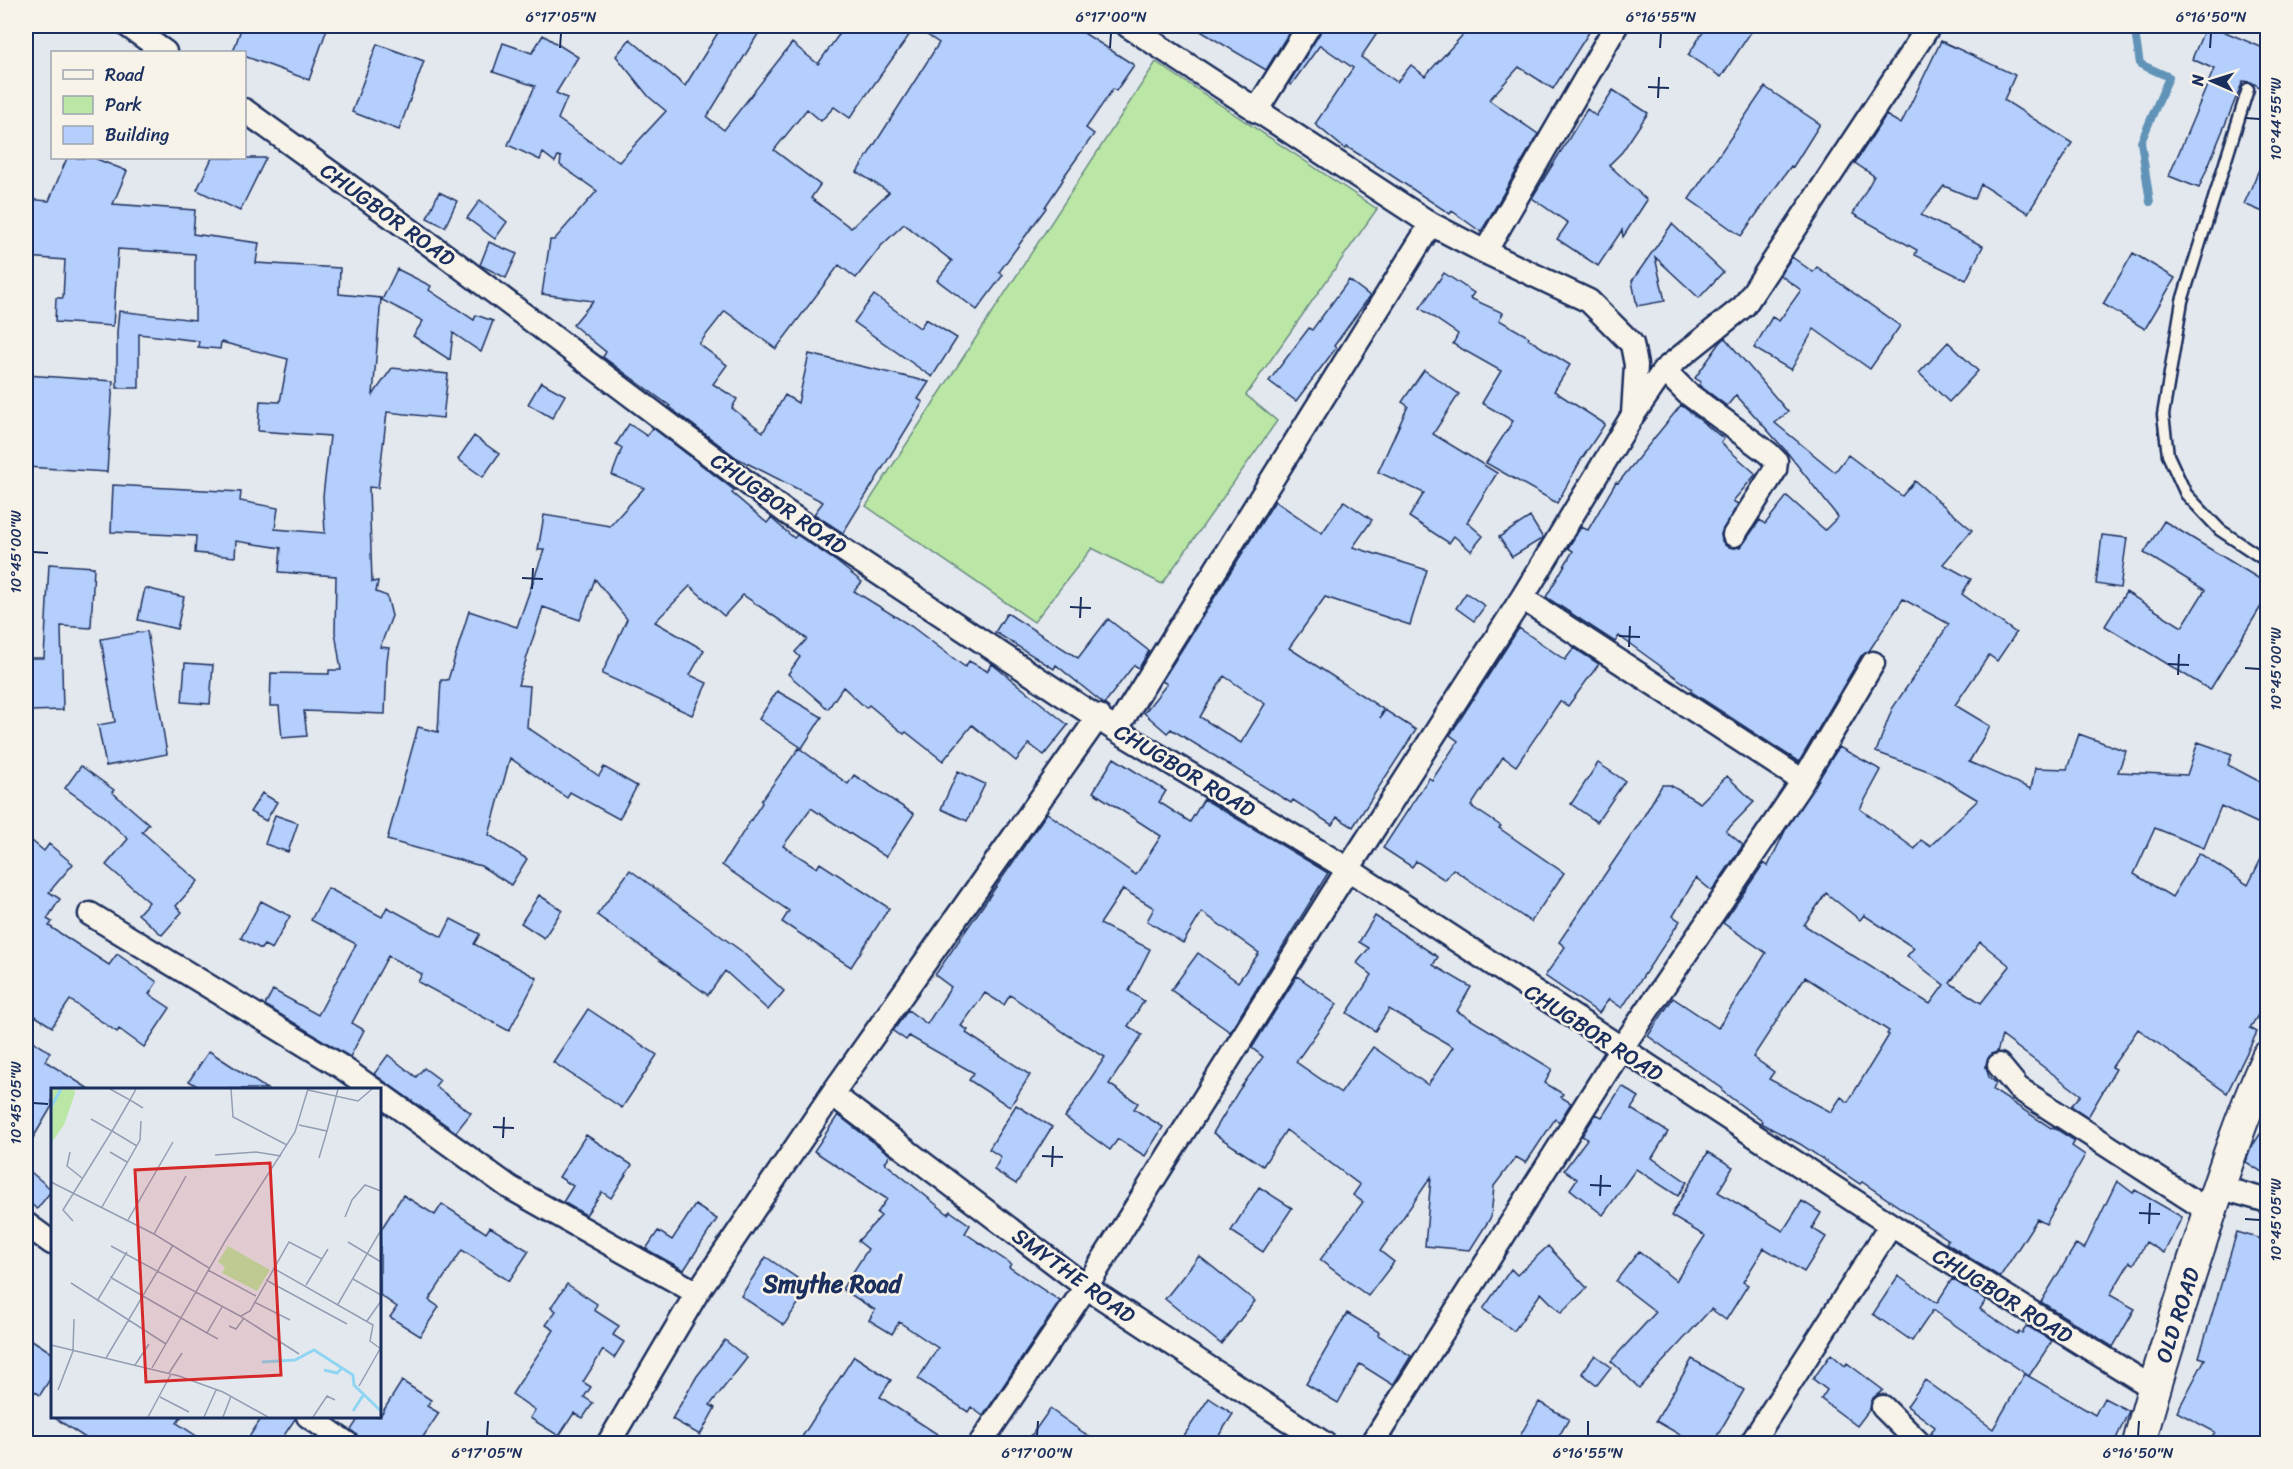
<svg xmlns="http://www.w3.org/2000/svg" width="2293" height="1469" font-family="Sriracha,sans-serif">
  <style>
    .green { fill: #bae7a5; stroke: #6a8b82; stroke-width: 1.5 }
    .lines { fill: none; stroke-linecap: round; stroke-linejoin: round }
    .stream { stroke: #6193b7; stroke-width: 8 }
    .building { fill: #b4cffc; stroke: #1b2f5e; stroke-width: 1.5; fill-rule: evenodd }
    .lane-casing { stroke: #1b2f5e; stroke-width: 15 }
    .street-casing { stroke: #1b2f5e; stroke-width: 27 }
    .secondary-casing { stroke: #1b2f5e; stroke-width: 36 }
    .lane { stroke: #f7f3e8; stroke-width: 10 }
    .street { stroke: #f7f3e8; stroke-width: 22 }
    .secondary { stroke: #f7f3e8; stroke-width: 32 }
    .ticks { fill: none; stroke: #1b2f5e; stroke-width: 2 }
    .labels { text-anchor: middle; stroke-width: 5; stroke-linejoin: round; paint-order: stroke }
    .street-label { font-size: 22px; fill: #1b2f5e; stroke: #f7f3e8 }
    .neighbourhood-label { font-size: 24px; font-weight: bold; fill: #1b2f5e; stroke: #f7f3e8 }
    .inset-river { fill: none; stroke: #90d5f2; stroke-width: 3 }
    .inset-road { fill: none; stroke: #939eb4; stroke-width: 1.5 }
    .view { fill: #d62828; fill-opacity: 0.15; stroke: #d62828; stroke-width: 3 }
    .inset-edge { fill: none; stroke: #1b2f5e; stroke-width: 3 }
    .neatline { fill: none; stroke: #1b2f5e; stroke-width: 2 }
    .ticks-label { font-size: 15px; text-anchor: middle; fill: #1b2f5e }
  </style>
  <rect width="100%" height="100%" fill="#e3e8ee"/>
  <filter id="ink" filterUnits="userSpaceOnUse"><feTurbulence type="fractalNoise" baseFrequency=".0167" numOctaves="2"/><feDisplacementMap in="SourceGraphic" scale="12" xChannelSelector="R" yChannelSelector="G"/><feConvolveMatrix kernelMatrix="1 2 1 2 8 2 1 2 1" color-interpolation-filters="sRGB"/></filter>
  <g filter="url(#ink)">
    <path class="green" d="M1156,62l221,147 -131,186 31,26 -115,163 -70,-36 -58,74 -168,-116z"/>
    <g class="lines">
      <path class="stream" d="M2134,26l6,38 29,13 -28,65 9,60"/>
    </g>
    <path class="building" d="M242,26h86l-19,54 -65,-24v-4h-11z
      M722,26h41l-56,91 17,13 68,-87 26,21 27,-38h228l61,39 -18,26 -3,-2 -27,39 8,6 -32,45 1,1 -18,27 1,1 -47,64 4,3 -26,35 -40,-30 15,-19 -48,-37 -23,22 -25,32 -17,-13 -63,84 -51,-38 -26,33 28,21 -14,19 24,15 -5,9 31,24 22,-37 13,8 11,-49 120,28 -11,17 5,3 -80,131 -29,-19 9,-12 -86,-44 -68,-51 1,-1 -67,-49 3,-5 -33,-27 20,-24 -51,-7 8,-54h4l43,-49 -37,-26 1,-8 -3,-1 -3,6 -12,-9 -3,7 -32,-15 27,-59 -42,-14 10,-29 29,10 11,-18 35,22 -22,36 11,5 -9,21 61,43 47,-51 -17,-14 -33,-41 14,-17 55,47zM915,27l24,16 -82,129 32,20 -38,36 -40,-30 9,-13 -46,-35 33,-41 14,12 13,-14 16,11z
      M1192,26h101l-27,44z
      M1322,26h60l-21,31 36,25 14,-17 14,11 46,-50h122l-40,63 -34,-22 -30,33 49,34 -57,98 -29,-21 -2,3 -82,-54 -21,-13 -2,2 -30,-25 38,-56 -33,-23 -29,40 -2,-2 31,-50z
      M1707,26h48l-34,51 -33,-22z
      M2206,26h5l57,24v42l-17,-10 -8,-1 -44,107 -30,-12 45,-107 -22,-10z
      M1941,41l74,34 -11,25 68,43 -44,70 -47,-29 -6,15 -31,-13 -23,29 62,31 -17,34 -51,-25 2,-5 -64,-36 21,-38 -19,-13 31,-48 15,9z
      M377,44l47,17 -25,69 -47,-18z
      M1765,87l55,37 -27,43 -2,-1 -50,70 -52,-37z
      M1613,90l35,23 -26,39 -13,13 38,35 -24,37 -1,-7 -24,36 -41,-27 11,-16 -36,-25 55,-89 9,7z
      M2268,149v65l-24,-10z
      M67,158h27l33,13 -14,33 82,6 -2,24 66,9 -3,20 84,5 -1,26 42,4 -8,97 19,-27 56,6 -5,44 -56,-6 -9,76 -9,-1 3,95 6,-1 -2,11 11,4 5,20 -12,31 9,1 -2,13 -2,53 -81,-3 3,25 -25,2 -3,-32h-9l1,-33 58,1v-4h12l-6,-38 1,-56 -57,-4 2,-24 -45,-7 -1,16 -40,-4 1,-17 -85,-4 2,-47 128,7 -1,9 38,7 -3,21 50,4 -2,-37 7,-60 -72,-5 2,-30 20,1 8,-43 -67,-17 -1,7 -22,-2 1,-6 -60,-7v54h-22v-56l2,-21 76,9v-66l-77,-5 -5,77 -58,-4 1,-24h7l2,-38 -39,-3v-58l23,2z
      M212,158h54l-26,53 -43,-21z
      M439,192l18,9 -12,26 -18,-9z
      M480,200l27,22 -12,17 -28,-21z
      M1672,224l51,48 -24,26 -44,-41 10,44 -28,5 -5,-25z
      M489,242l28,12 -11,24 -26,-13z
      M2133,253l42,25 -30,51 -42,-25z
      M1792,257l21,15 4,-5 83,59 -30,43 -56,-40 -23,41 -37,-22 18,-31 7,4 22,-31 -21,-15z
      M397,269l34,17 -2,4 45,30 2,-5 17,6 -12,31 -28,-19 -3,27 -37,-24 10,-15 -41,-21z
      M1444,273l30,20 -4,5 33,15 -4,7 30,17 -1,2 42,26 -16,26 51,33 -24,36 -24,43 -71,-40 27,-42 -31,-18 19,-32 -48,-27 5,-10 -38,-26z
      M1349,280l21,16 -36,50 2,2 -40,53 -27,-20 40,-53 3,2z
      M874,295l46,33 6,-9 31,19 -25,39 -78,-55z
      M1725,338l63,74 -13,11 60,49 13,-17 54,41 13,-15 57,49 -29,34 28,15 -9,15 54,39 -19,28 -8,-6 -34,50 35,21 -21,36 62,27 4,-21 32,1 12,-35 47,17 -8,21 69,3 11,-33 34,12 -4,11 40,21v42l-47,-22 -17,42 -49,-20 -21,46 38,23 27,-44 49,32 20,-40v154l-18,29 7,4 -30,61 -89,-64 -26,38 4,2 -28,48 -17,-11 10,-11 -79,-59 -5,16 -6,2 -4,6 -1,7 3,10 7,6 -3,7 58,38 2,-1 22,14 -3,5 13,9 -39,69 -9,-5 -37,58 -54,-34 2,-3 -86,-58 -2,2 -60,-40 -39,-21 1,-2 -40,-30 1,-2 -75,-53 25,-38 45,30 48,-75 -43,-30 41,-60 4,3 18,-37 53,-82 42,23 -21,39 55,40 6,-9 9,6 48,-46 -47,-28 -55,-20 16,-43 57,-85 -46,-25 -34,52 -8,5 -62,106 -109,-71 2,-2 -73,-53 -4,6 -69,-45 27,-46 -5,-3 13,-21 7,3 28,-48 2,1 63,-78 43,34 -3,4 35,31 -23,27 5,3 -17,30 1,7 4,5 7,2 8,-1 19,-27 5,4 22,-28 38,34 13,-13 -52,-66 -50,-56 -9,11 -28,-21 2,-3 -6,-4 25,-35zM1826,893l34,27 4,-5 50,33 -7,8 37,29 -14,19 -126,-79zM1980,942l30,24 -29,37 -31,-20zM1805,977l84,54 -2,3 2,1 -41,67 -7,-5 -10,15 -62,-33 5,-7 -21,-15z
      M1948,342l30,29 -29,31 -30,-29z
      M1424,370l35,24 -26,40 64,39 -30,49 16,14 -12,15 -17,-15 -5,7 -40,-26 15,-24 -46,-21 30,-66 -6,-4z
      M26,375l87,6 -6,91 -81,-5z
      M541,382l24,13 -13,23 -24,-14z
      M629,424l18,12 6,-8 81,62 -2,3 35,30 4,-5 23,20 3,-3 40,27 25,20 -8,9 57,35 54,41 4,-6 18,10 5,-7 76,61 -24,30 -15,-11 -13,17 -44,-36 -29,36 -37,-29 -2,2 -35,-29 -3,3 -23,-21 -15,22 -40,-35 12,-17 -5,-5 12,-13 -64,-44 -19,21 -34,-30 -35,36 49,28 -14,25 17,8 -15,32 -90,-41 25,-55 -32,-40 -15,41 -37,-13 -25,78 12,1 -3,41 72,49 5,-9 33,19 -18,33 -49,-27 -3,6 -57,-40 -21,77 38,24 -16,26 -30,-19 -94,-26 31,-113 20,5 3,-52h7l21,-69 48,16 27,-77h-6l6,-35 66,11 34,-38 -32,-13 10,-27 -6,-4z
      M474,436l25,18 -16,23 -25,-18z
      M1275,501l47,32 22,-32 28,19 -19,27 74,23 -17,55 -85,-28 -36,51 94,61 -3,9 5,-8 31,20 -63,97 -16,-10 -5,8 -39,-25 -2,3 -120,-74 -4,4 -23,-20 23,-29 -5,-3zM1224,676l41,28 -24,39 -41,-26z
      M1530,517l13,21 -31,19 -13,-20z
      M2164,521l104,63v11l-58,95 -105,-64 21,-34 56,35 23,-37 -61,-37z
      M2102,535l25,3 -7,50 -24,-4z
      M49,564l45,3 -3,61 -30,-2 2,84 -33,1 -1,-53h15z
      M145,588l39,9 -7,32 -39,-9z
      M1466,593l19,13 -11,15 -18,-13z
      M1007,613l71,45 30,-39 41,32 -10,17 -5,-3 -30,39 -48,-39 -2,4 -59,-37z
      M1519,628l46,32 9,-12 25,16 -31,42 -8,-5 -44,65 -13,-9 -32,49 30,20 -2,2 65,45 -33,49 -78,-53 -8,11 -29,-19 -4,6 -29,-19 46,-70 3,2 26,-39 -8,-6z
      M147,631l20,123 -61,12 -8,-41 17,-3 -14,-83z
      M185,663l28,2 -3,39 -28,-2z
      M777,691l45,26 -20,31 -43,-29z
      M799,748l49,36 6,-9 60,39 -28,43 -75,-49 -28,38 34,22 3,-5 69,45 -38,59 -69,-45 7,-11 -67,-46 40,-62 -1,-2z
      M1114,758l52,33 -7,11 31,20 14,-23 124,74 -98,159 -59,-42 27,-37 40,29 21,-29 -57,-41 -19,31 -36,-22 7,-13 -31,-19 -23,35 50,25 -21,42 15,10 -16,25 14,9 -33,49 29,19 -4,6 29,18 -18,29 -27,-17 -8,11 -45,-33 40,-60 -37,-22 -58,-40 -6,10 -19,-12 -24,33 7,4 -2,3 64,42 -20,32 -41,-27 5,-7 -65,-37 -3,4 -13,-9 15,-21 19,14 24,-37 -16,-12 112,-162 89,62 25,-39 -68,-44z
      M1598,763l27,18 -28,41 -26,-18z
      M81,766l33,24 -2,2 37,32 -7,8 56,49 -22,25 6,6 -20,23 -24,-21 11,-12 -43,-37 22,-26 -28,-26 -35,-25z
      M958,771l27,13 -18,37 -26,-12z
      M1727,776l27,26 -28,29 17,14 -31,46 -16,-13 -23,38 7,5 -58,87 -13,-9 -10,14 -54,-37 20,-29 -6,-5 82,-121 21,-36h8l30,18z
      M262,793l15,9 -11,19 -16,-9z
      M275,815l23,8 -10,29 -23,-8z
      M26,836l18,15 5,-7 24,20 -24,28 11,7 -13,20 5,3 -3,4 60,39 8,-11 40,28 -8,12 21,14 -26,39 -25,-18 -2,3 -47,-32 -18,27 -26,-17z
      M630,870l110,80 44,41 -16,19 -43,-39 -17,24 -111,-80z
      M328,888l54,29 5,-10 55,30 9,-18 29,15 -6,10 63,34 -28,53 -91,-49 4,-8 -34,-18 -36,67 12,7 -14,27 -85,-52 8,-15 45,25 38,-71 -45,-24z
      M539,895l23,15 -18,28 -23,-15z
      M261,901l29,15 -18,33 -8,-4 -3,4 -20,-11z
      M1375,916l63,41 -5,8 38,22 -14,24 95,58 -7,14 18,11 -2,3 10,6 -12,19 -4,-3 -29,44 -10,-6 -22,29 -3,31 -21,33 -45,-4 6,-69 -51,74 14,11 -26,34 -48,-36 43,-58 -10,-7 7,-10 -74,-55 -23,36 -50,-33 26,-43 24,-33 -11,-9 45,-72 40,28 -41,58 45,31 32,-46 55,38 25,-38 -64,-38 -14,22 -28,-18 25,-38 -15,-12 12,-15 -10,-6z
      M588,1009l69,46 -35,53 -69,-46z
      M26,1037l24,15 -5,9 44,28h-37v17l-26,44z
      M209,1051l26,17 32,21h-65l-13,-8z
      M388,1055l28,22 8,-9 16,12 -5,6 36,27 -15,19 -82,-58z
      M1622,1086l17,11 -8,12 37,23 -16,26 35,24 -9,14 -42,-27 -33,46 -33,-26 7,-10 -13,-9 23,-31 -5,-3 14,-22 6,3z
      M1016,1105l36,22 -36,57 -22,-14 7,-13 -12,-8z
      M838,1115l52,40 -5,8 63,51 2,-3 20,14 -5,8 46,31 -2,3 51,34 -77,115 -12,-9 -3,5 -50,-33 20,-31 -39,-26 -7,12 -23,-14 6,-10 -33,-21 26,-40 -10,-8 23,-25 -4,-3 10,-14 -73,-48z
      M2268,1122v54l-22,-14 5,-14z
      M586,1135l46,30 -21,33 -9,-6 -16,23 -23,-13 10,-16 -14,-9z
      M1708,1152l25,15 -15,25 65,39 19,-30 19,12 -9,15 14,9 -22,35 -40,-24 -21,34 5,3 -22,35 -15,-11 -72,79 -28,-27 45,-49 -40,-31 23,-30 37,30 29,-45 -34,-20z
      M26,1168l26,22 -15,19 -11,-9z
      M2117,1181l16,12 2,-3 47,27 -18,36 -18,-11 -12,22 -4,-2 -20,33 25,14 -22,38 -72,-45 35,-58 8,5z
      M1259,1187l33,21 -29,44 -32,-21z
      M403,1195l32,20 7,-11 44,29 4,-6 39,24 -20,30 -47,-31 -33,50 10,7 -19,29 -30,-19 7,-10 -17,-12v-64z
      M695,1205l22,14 -33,51 -38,-21 12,-18 14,9z
      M2237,1232l31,9v202h-60l7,-11 -38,-20 28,-53 -6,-2z
      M1548,1246l39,42 -26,25 -20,-20 -27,38 -31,-22 28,-40 6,6z
      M1199,1256l56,45 -34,43 -56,-45z
      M766,1257l31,21 -8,12 13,8 -18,27 -43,-29z
      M1898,1276l39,27 15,-24 34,21 -6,9 37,25 2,-3 3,2 5,-7 25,15 -23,35 -96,-66 -21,31 -39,-27z
      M567,1284l30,20 -3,6 25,16 -6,9 11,7 -10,16 -11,-8 -20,32 8,5 -7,10 9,6 -10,15 -9,-5 -15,23 -29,-18 5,-8 -23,-16 42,-64 -8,-5 10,-14 -5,-4z
      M1347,1313l32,19 -1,3 33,21 -18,29 -33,-21 -22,39 -32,-19z
      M26,1336l26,17v23l-12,19 -14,-9z
      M725,1340l22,18 -37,47 5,3 -15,27 -28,-16 25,-43z
      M1831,1354l14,12 2,-3 36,27 -10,8 -3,11 -13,17 -36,-27 6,-9 -14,-11z
      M1595,1355l16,12 -14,18 -15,-12z
      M854,1356l37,24 -11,17 71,46h-153z
      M1692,1359l52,31 -31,53h-19l-38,-22z
      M2025,1374l70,41 9,-17 25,13 -15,32h-172l-12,-8 5,-8 -28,-21 18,-26 68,49z
      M402,1381l29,19 -4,6 12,7 -20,30h-58l-1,-5 -9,-8 9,-14h20z
      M1209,1398l24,16 -19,29h-35z
      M1539,1402l30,17 -14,24h-39z
      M1050,1409l48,34h-72z
      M52,1416h130l-5,7 30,20h-114z
      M263,1416h32v3l-16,24h-34z"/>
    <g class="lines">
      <defs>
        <path id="lane" d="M2248,89l-66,212 -19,114 5,40 18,39 34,36 48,32"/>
        <path id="street" d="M128,26l37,26
          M1128,26l303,198 54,28 104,49 43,43 4,21 -3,49
          M244,110l206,149 336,253 330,218 232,139 543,356 262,163
          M1256,111l53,-85
          M1485,252l131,-226
          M1664,370l23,23 81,60 8,8 -1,9 -41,65
          M1522,598l281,183 70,-118
          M1116,730l315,-506
          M90,914l250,152 34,24
          M1999,1065l19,23 192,124
          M380,1094l129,93 188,106
          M832,1094l254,193 239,157
          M2218,1187l50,14
          M26,1224l26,19
          M1883,1407l37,37
          M308,1416l40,28
          M608,1444l89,-151 135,-199 267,-378
          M980,1444l106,-157 262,-418 174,-271 111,-183 31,-45 80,-64 185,-280
          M1372,1444l249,-395 182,-268
          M1751,1444l140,-219"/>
        <path id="secondary" d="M2139,1444c16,-64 37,-126 57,-189 22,-67 43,-133 72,-198"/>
      </defs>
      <use href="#lane" class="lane-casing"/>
      <use href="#street" class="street-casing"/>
      <use href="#secondary" class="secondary-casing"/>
      <use href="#lane" class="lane"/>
      <use href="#street" class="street"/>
      <use href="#secondary" class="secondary"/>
    </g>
  </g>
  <path class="ticks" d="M560,48l1,-15M1110,48l1,-15M1660,48l1,-15M2210,48l1,-15M1648,87l21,1M1658,98l1,-21M2245,118l15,1M33,552l15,1M522,578l21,1M532,589l1,-21M1070,607l21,1M1080,618l1,-21M1619,636l21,1M1629,647l1,-21M2168,664l21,1M2245,668l15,1M2178,675l1,-21M33,1103l15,1M493,1127l21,1M503,1138l1,-21M1042,1156l21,1M1052,1167l1,-21M1590,1185l21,1M1600,1196l1,-21M2139,1213l21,1M2245,1219l15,1M2149,1224l1,-21M487,1436l1,-15M1037,1436l1,-15M1588,1436v-15M2138,1436l1,-15"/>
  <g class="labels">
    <g class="street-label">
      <text transform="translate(388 214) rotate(36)" y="8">CHUGBOR ROAD</text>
      <text transform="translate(779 503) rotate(35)" y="8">CHUGBOR ROAD</text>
      <text transform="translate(1185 770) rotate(31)" y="8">CHUGBOR ROAD</text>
      <text transform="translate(1594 1032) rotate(33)" y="8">CHUGBOR ROAD</text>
      <text transform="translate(1074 1275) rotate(36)" y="8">SMYTHE ROAD</text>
      <text transform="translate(2003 1295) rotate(32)" y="8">CHUGBOR ROAD</text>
      <text transform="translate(2177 1315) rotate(-72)" y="8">OLD ROAD</text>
    </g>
    <g class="neighbourhood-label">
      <text x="832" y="1292">Smythe Road</text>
    </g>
  </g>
  <g transform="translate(51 1088)">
    <rect width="330" height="330" fill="#e3e8ee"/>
    <path d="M0,1h23l1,4 -11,32 -13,18zM177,158l42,24 -13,21 -35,-18 3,-6 -7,-5z" fill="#bae7a5"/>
    <path class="inset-river" d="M0,19l10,-18M211,274l33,-2 19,-10 39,25 1,10 27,26M273,282l13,3 4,-4M302,323l11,-17"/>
    <path class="inset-road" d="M59,1l20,11 -18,31 25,15M85,1l-6,11 13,8M180,1l2,28 54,28M257,2l50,11 14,-12M248,37l28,6 11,-42M19,64l-3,14 15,12M59,64l17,10M164,67l41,-3 25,4M268,70l8,-27M0,94l103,52 55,34M51,119l38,-67 1,-19M294,129l7,-17 13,-15 16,6M77,132l45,-78M22,133l-10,-11 49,-79 -21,-12M103,146l32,-58M297,154l33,20M60,158l129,70 59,38M222,180l100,57 -3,16 11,8M157,182l48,26M59,189l97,56M302,191l28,16M215,192l81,44M20,195l95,61M255,197l22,-36M46,213l30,-49M203,214l36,18M287,216l43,-74M190,228l9,-5 39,-69 33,17M316,233l14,-20M178,238l7,3 8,-11M167,251l-11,-6 15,-26M0,257l128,31 44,16 45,25M55,270l67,-113M84,277l14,-21M101,280l75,-130 68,-106 13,-43M118,285l13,-20M308,298l21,-37M7,302l15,-39 1,-32M109,309l29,15M97,329l23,-43M153,329l12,-27M172,329l8,-21M262,329l14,-21 8,4"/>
    <path class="view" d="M219,75l11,212 -135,7 -11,-212z"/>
    <rect width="330" height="330" class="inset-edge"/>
  </g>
  <rect width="2293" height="1469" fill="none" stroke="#f7f3e8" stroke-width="66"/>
  <rect x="51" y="51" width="195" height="108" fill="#f7f3e8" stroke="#9fa5b1" stroke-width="1.5"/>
  <rect x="63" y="70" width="30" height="9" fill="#f7f3e8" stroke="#9fa5b1" stroke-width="1.5"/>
  <text x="105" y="81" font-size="18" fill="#1b2f5e">Road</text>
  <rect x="63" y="96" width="30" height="18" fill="#bae7a5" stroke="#9fa5b1" stroke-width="1.5"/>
  <text x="105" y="111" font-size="18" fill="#1b2f5e">Park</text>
  <rect x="63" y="126" width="30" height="18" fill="#b4cffc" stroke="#9fa5b1" stroke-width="1.5"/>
  <text x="105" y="141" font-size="18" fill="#1b2f5e">Building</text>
  <g transform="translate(2212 81) rotate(273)" stroke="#f7f3e8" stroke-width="4.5" paint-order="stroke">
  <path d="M0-4.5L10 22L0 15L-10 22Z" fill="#1b2f5e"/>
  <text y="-9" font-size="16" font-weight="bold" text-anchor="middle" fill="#1b2f5e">N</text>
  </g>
  <rect x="33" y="33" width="2227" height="1403" class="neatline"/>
  <g class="ticks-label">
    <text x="561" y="22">6°17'05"N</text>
    <text x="1111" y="22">6°17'00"N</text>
    <text x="1661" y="22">6°16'55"N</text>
    <text x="2211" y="22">6°16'50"N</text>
    <text transform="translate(2276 119) rotate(-90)" y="5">10°44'55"W</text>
    <text transform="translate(16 552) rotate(-90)" y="5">10°45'00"W</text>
    <text transform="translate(2276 669) rotate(-90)" y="5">10°45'00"W</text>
    <text transform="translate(16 1103) rotate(-90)" y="5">10°45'05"W</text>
    <text transform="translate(2276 1220) rotate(-90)" y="5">10°45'05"W</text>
    <text x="487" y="1458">6°17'05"N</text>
    <text x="1037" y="1458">6°17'00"N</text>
    <text x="1588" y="1458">6°16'55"N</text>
    <text x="2138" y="1458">6°16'50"N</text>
  </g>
</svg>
